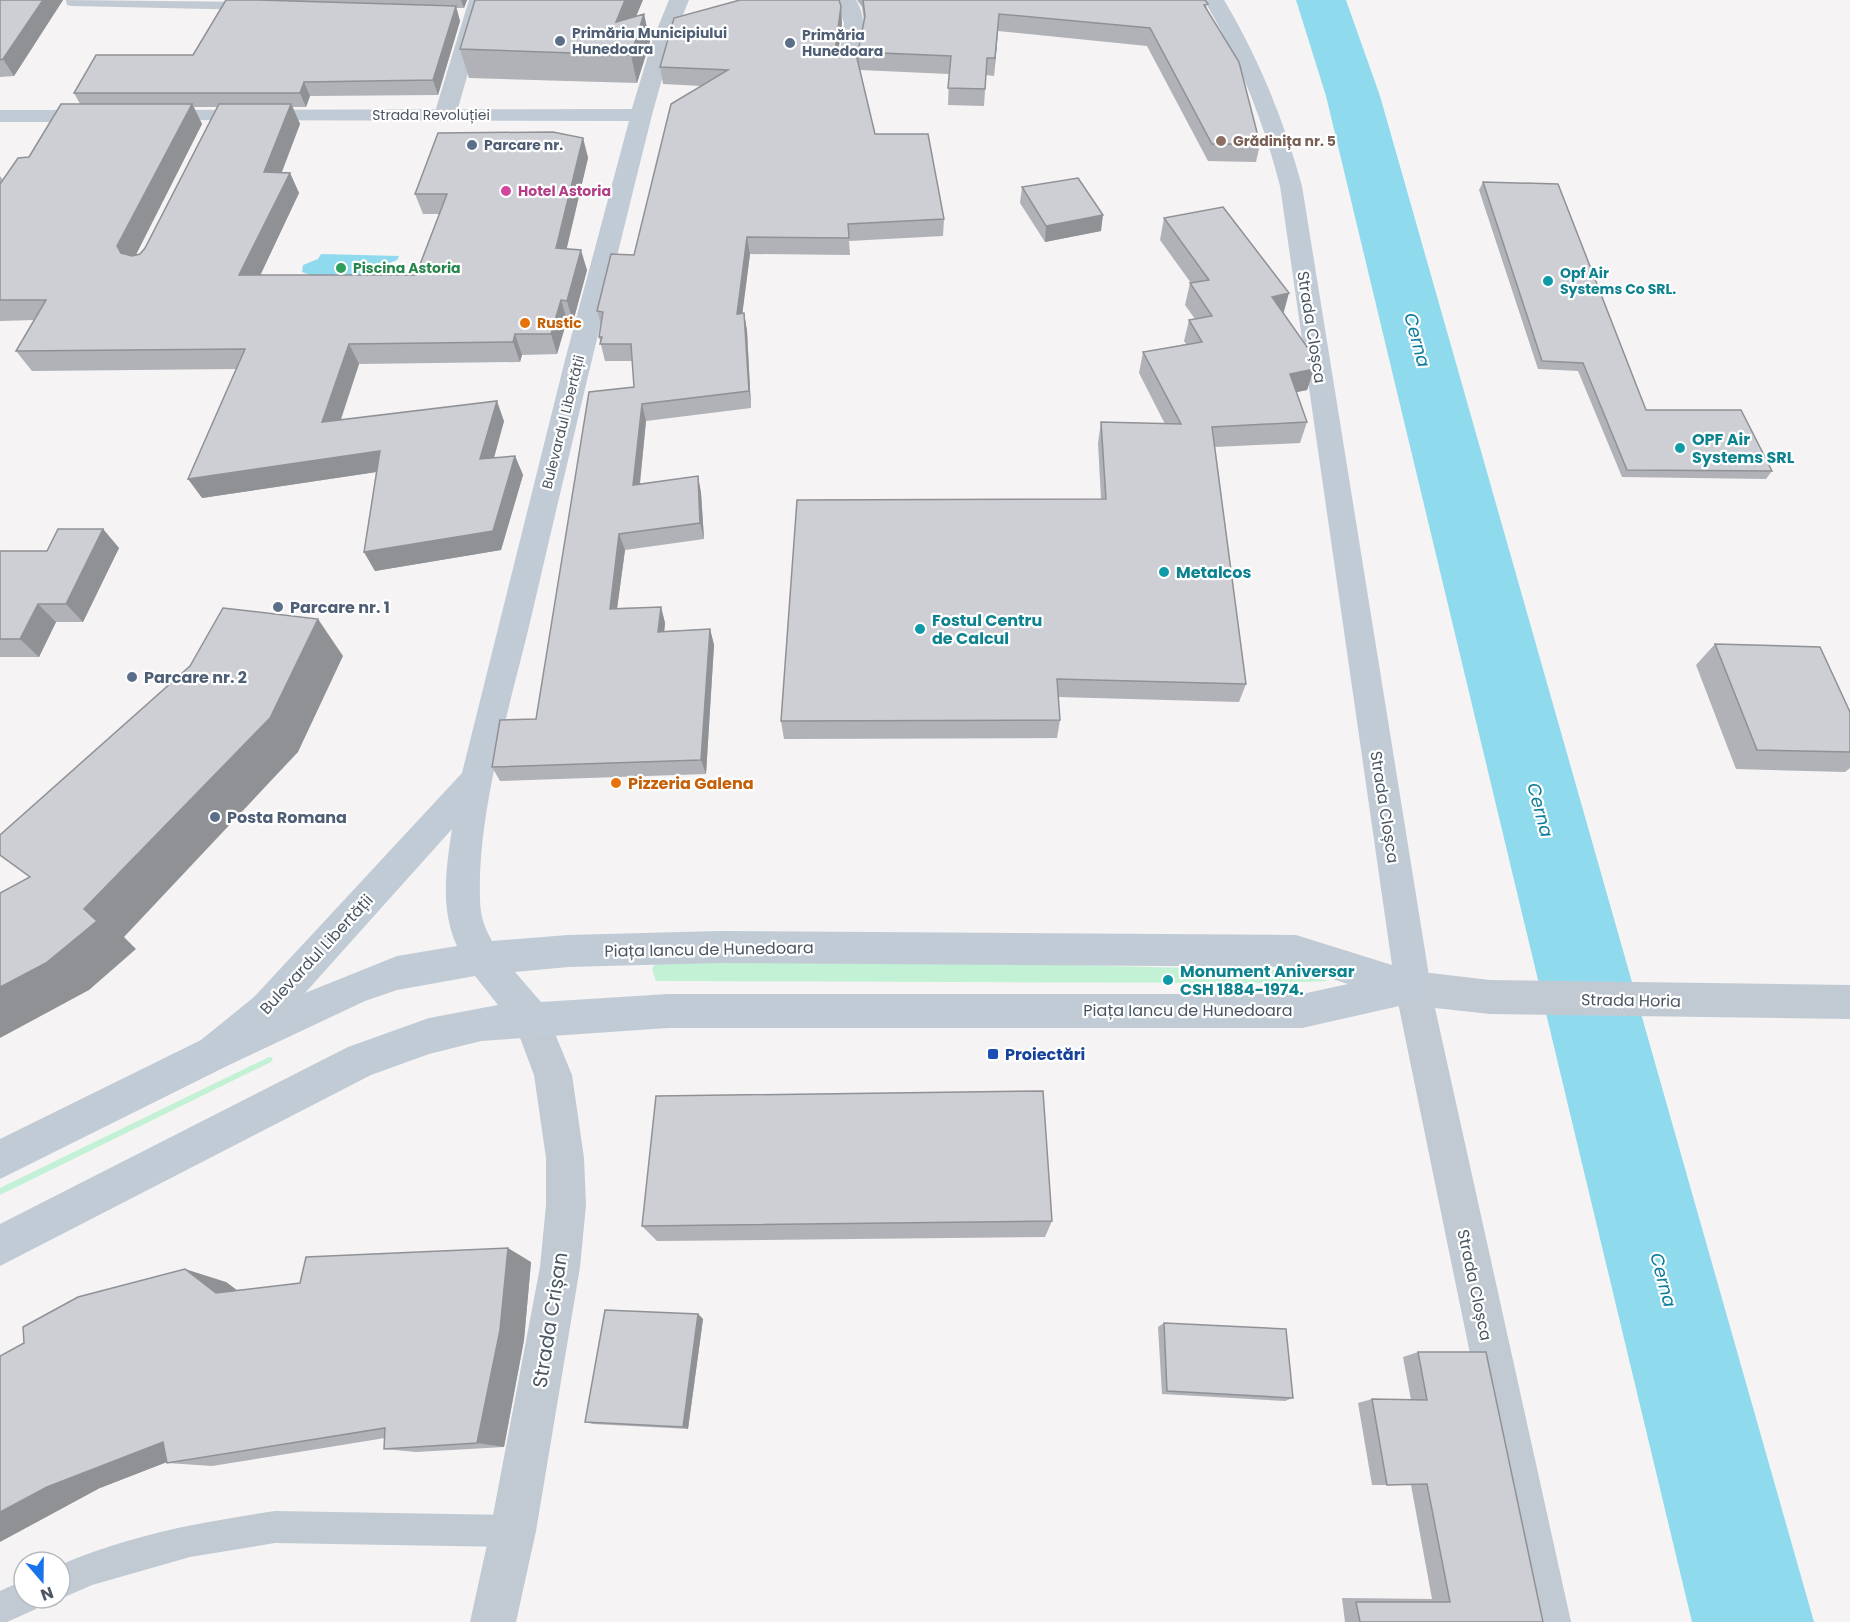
<svg xmlns="http://www.w3.org/2000/svg" width="1850" height="1622" font-family="Poppins,sans-serif">
  <style>
    .green { fill: #c3f1d5 }
    .water { fill: #90daee }
    .lines { fill: none; stroke-linecap: round; stroke-linejoin: round }
    .river { fill: #90daee; fill-rule: evenodd }
    .lane { fill: #c1cad2; fill-rule: evenodd }
    .street { fill: #c1cad2; fill-rule: evenodd }
    .secondary { fill: #c1cbd6; fill-rule: evenodd }
    .wall { fill: #b0b2b7; fill-rule: evenodd }
    .shaded-wall { fill: #909195 }
    .building { fill: #cdcfd5; stroke: #909195; stroke-width: 1.5 }
    .service-dot { fill: #5c6f8a; stroke: #fff; stroke-width: 2 }
    .education-dot { fill: #8d6e63; stroke: #fff; stroke-width: 2 }
    .hotel-dot { fill: #d1479c; stroke: #fff; stroke-width: 2 }
    .leisure-dot { fill: #2e9e5b; stroke: #fff; stroke-width: 2 }
    .culture-dot { fill: #0f9aa8; stroke: #fff; stroke-width: 2 }
    .food-dot { fill: #e8710a; stroke: #fff; stroke-width: 2 }
    .transit-dot { fill: #1a4fb4; stroke: #fff; stroke-width: 2 }
    .labels { text-anchor: middle; stroke-width: 4.5; stroke-linejoin: round; paint-order: stroke }
    .far-service-label { font-size: 14px; font-weight: bold; fill: #4e5e75; stroke: #fff; text-anchor: start }
    .far-street-label { font-size: 14px; fill: #4a5661; stroke: #fff }
    .far-education-label { font-size: 14px; font-weight: bold; fill: #785e54; stroke: #fff; text-anchor: start }
    .far-hotel-label { font-size: 14px; font-weight: bold; fill: #b23c85; stroke: #fff; text-anchor: start }
    .far-leisure-label { font-size: 14px; font-weight: bold; fill: #27864d; stroke: #fff; text-anchor: start }
    .far-culture-label { font-size: 14px; font-weight: bold; fill: #0d838f; stroke: #fff; text-anchor: start }
    .far-food-label { font-size: 14px; font-weight: bold; fill: #c56008; stroke: #fff; text-anchor: start }
    .street-label { font-size: 16px; fill: #4a5661; stroke: #fff }
    .culture-label { font-size: 16px; font-weight: bold; fill: #0d838f; stroke: #fff; text-anchor: start }
    .service-label { font-size: 16px; font-weight: bold; fill: #4e5e75; stroke: #fff; text-anchor: start }
    .food-label { font-size: 16px; font-weight: bold; fill: #c56008; stroke: #fff; text-anchor: start }
    .transit-label { font-size: 16px; font-weight: bold; fill: #164399; stroke: #fff; text-anchor: start }
    .water-label { font-size: 18px; font-style: italic; fill: #0c7c9b; stroke: #fff }
    .near-street-label { font-size: 20px; fill: #4a5661; stroke: #fff }
  </style>
  <rect width="100%" height="100%" fill="#f5f3f3"/>
  <path class="green" d="M666,962l314,1 295,7 54,11 -56,2 -617,-2 -4,-12 3,-5z
    M269,1057l4,1 -2,4 -271,133v-7z"/>
  <path class="water" d="M321,254l78,2 -2,4 -17,7v9l-70,-1 -8,-3 1,-7 15,-6z"/>
  <g class="lines">
    <path class="river" d="M1296,0h50l34,96 434,1526h-122l-366,-1526z"/>
    <path class="lane" d="M66,0l189,2 7,4 -7,4 -183,-4 -5,-1z
      M275,1511l238,4 12,4 4,12 -4,12 -12,4 -238,-4 -85,14 -98,28 -32,14 -2,-1 2,-33c69,-30 141,-43 215,-54z
      M24,1580v18h16l-4,11 -29,13h-7v-31z"/>
    <path class="street" d="M469,0h20l-33,115 -4,4h-14l-4,-4z
      M669,0h20l-16,39 -21,76 -4,4h-14l-4,-4 23,-76z
      M836,0h20c13,21 6,44 2,67l-3,4h-14l-3,-4 6,-44z
      M1413,971l77,9 360,5v34l-360,-5 -55,-6 136,614h-46l-130,-634 5,-12z
      M531,1002l13,5 28,68 12,83 2,47 -6,62 -44,264 -20,91h-46l20,-91 50,-264 6,-62v-47l-12,-83 -21,-56 5,-12z"/>
    <path class="secondary" d="M1204,0h20c35,59 60,120 78,186l129,802 -5,12 -124,28h-634l-187,13 -52,13 -58,21 -371,191v-42l348,-177 81,-29 69,-13 -23,-29 -78,14 -32,11 -138,65 -227,113v-40l201,-99 53,-43 208,-224 103,-413 64,-239 -481,-1 -4,-4 4,-4 7,-2 486,-1 7,2 4,4c-42,167 -82,335 -121,503 -20,85 -54,193 -51,280 0,17 4,29 12,43l76,-6 151,-4 577,4 96,30 -112,-779c-17,-66 -41,-127 -76,-186zM452,829c-6,40 -12,80 5,117l-60,10 -92,37zM719,963l577,4 52,17 -46,10h-634l-127,8 -26,-30 53,-5z
      M0,110h97l7,2 4,4 -4,4 -7,2h-97z"/>
  </g>
  <path class="wall" d="M0,0h63l-49,76 -14,1z
    M226,0h241l-3,8h-8l4,13 -22,74 -128,1 -4,11h-13l7,17 -18,48 8,1 9,20 -39,82h156l23,-61h-16l-8,-20 168,-56 5,20 -22,91 21,21 -14,52 -6,-2 -10,34 -35,1 -2,7 -161,2 -18,56 163,1 -10,37 21,-2 8,19 -22,75 -126,21 -11,-19 12,-80 -174,26 34,-129 -204,2 -16,-20 18,-31 -34,1v-145l3,4 26,-23 51,-53 -6,-11 119,-38zM194,107h23l-72,141 -5,6 -4,1 66,-131z
    M857,0h348l2,9 53,135 -4,18 -48,-1 -61,-115 -149,-15 -4,45 -8,-1 -2,31 -36,-1 1,-31 -89,-4 15,64 69,85 -1,17 -94,5 1,14 -100,-1 -8,60 2,-1 3,18 4,77 -105,13 -6,63 58,-8 3,17 3,46 -79,11 -8,58 44,-1 4,16 -1,8 46,-2 4,16 -8,129 -206,7 -8,-14 44,-48 98,-332 -1,-26h-28l-6,-24 2,-13 -4,-13 37,-56 67,-169 -38,-2 -3,-17 182,-44 -4,31 2,2 18,7v-11l6,-31 -2,-14z
    M644,14l6,28 -13,41 -168,-5 -9,-29z
    M1483,182l163,228 126,61 -6,8 -144,-2 -44,-106 -40,-2 -59,-179z
    M1022,187l79,44 -56,11 -25,-39z
    M1164,218l119,95 31,56 -7,21 -11,2 11,30 -7,21 -85,4 31,237 -7,18 -181,-5 2,23 -3,18 -273,1 -3,-18 320,-222 -3,-56 3,-21 64,2 -26,-51 4,-21 43,-8 -2,-3 5,-21 6,-1 -10,-14 5,-22h1l-31,-43z
    M103,529l16,19 -36,74h-27l-17,35h-39v-106h47z
    M1715,644l135,68v56l-5,4 -109,-3 -40,-104z
    M1052,1221l-7,16 -388,4 -15,-15z
    M531,1262l-7,78 -20,107 -88,5 -32,-3 1,-11 -173,28 -45,-3v-1l-67,26 126,-206 11,8z
    M698,1314l5,5 -15,110 -95,-5 -8,-2z
    M1164,1323l129,75 -8,3 -123,-7 -4,-67z
    M1418,1352l125,270h-198l-3,-24 90,1 -21,-114h-39l-14,-82 14,-4 39,1 -8,-43z"/>
  <path class="shaded-wall" d="M43,0h20l-49,76 -11,-17z
    M461,0h6l-3,8z
    M625,0h18l-21,50 -6,-28z
    M456,6l4,15 -22,74 -5,-15z
    M841,6l1,17 -6,45 -1,-17z
    M644,14l6,28 -13,41 -6,-28z
    M999,14l-1,17 -4,45 1,-18z
    M304,82l6,14 -4,11 -6,-14z
    M192,104l10,20 -72,142 -13,-20z
    M291,104l9,20 -26,68 -10,-20z
    M583,138l5,20 -26,111 -6,-21z
    M290,173l9,20 -48,102 -12,-20z
    M1103,215l-2,16 -56,11 1,-16z
    M747,237l3,17 -10,78 -3,-18z
    M581,250l6,20 -14,52 -6,-21z
    M1289,293l-6,22 -11,-18z
    M561,300l6,20 -10,34 -6,-20z
    M744,313l3,18 4,77 -2,-17z
    M515,334l7,21 -2,7 -7,-20z
    M349,344l10,20 -26,78 -11,-20z
    M1314,369l-7,21 -24,5 7,-21z
    M497,401l7,20 -16,58 -8,-20z
    M642,404l4,17 -8,80 -5,-16z
    M380,451l10,19 -188,28 -14,-19z
    M515,456l8,19 -22,75 -126,21 -11,-19z
    M698,476l3,17 3,46 -4,-16z
    M103,529l16,19 -36,74 -17,-18z
    M619,534l6,16 -10,74 -5,-15z
    M38,604l18,18 -17,35 -19,-18z
    M661,607l4,16 -2,24 -5,-15z
    M318,619l25,37 -45,96 -174,185 12,12 -47,41 -89,48v-51l84,-78z
    M710,629l4,16 -8,129 -5,-14z
    M508,1248l23,14 -7,78 -20,107 -27,-4z
    M185,1269l41,13 30,23 -40,-12z
    M698,1314l5,5 -15,110 -5,-2z
    M163,1442l45,4 -108,42 -100,54v-30l47,-25z"/>
  <path class="building" d="M0,0h43l-40,59 -3,1z
    M226,0h33l197,6 -23,74 -129,2 -4,11h-226l22,-38h97z
    M475,0h150l-9,22 28,-8 -13,41 -171,-6z
    M740,0h99l2,6 -6,45 5,5 16,-2 19,80h53l16,85 -96,5 1,14 -102,-1 -10,77 7,-1 5,78 -107,13 -9,81 65,-9 2,47 -81,11 -9,75 51,-2 -3,25 52,-3 -9,131 -209,7 8,-47 36,-1 53,-327 45,-5 -3,-43h-31l2,-7h-3l4,-25 -6,-1 14,-57 23,1 37,-151 57,-34 -68,-3 14,-49z
    M863,0h342l3,4 -4,1 35,57 21,82h-48l-62,-116 -151,-14 -4,44h-8l-2,31 -37,-1 3,-32 -93,-4 7,-36z
    M61,104h131l-75,142 4,7 11,3 8,-2 5,-6 74,-144h72l-27,68 26,1 -51,102h177l31,-81h-32l23,-61 115,-1 30,6 -27,110 25,2 -14,51 -6,-1 -10,34h-36l-2,8 -164,2 -27,78 175,-21 -17,58 35,-3 -22,75 -129,21 16,-101 -192,28 57,-130 -229,2 30,-51h-46v-116l18,-26 11,-1z
    M1078,178l25,37 -57,11 -24,-39z
    M1483,182l75,2 88,226h95l31,61 -145,-1 -44,-107 -41,-2z
    M1223,207l66,86 -17,4 40,57 2,15 -24,5 17,48 -95,5 34,257 -189,-5 3,41 -279,1 16,-221 309,-1 -5,-77 80,2 -38,-72 59,-10 -13,-22 23,-4 -22,-33 19,-3 -45,-62z
    M58,529h45l-37,75h-28l-18,35h-20v-88h47z
    M223,608l95,11 -48,99 -186,191 13,12 -51,42 -46,24v-94l30,-16 -30,-22v-20l190,-169z
    M1715,644l105,3 30,65v40l-93,-2z
    M1043,1091l9,130 -410,5 14,-130z
    M508,1248l-8,82 -23,113 -93,6 1,-21 -218,35 -4,-21 -116,45 -47,25v-156l24,-13 -1,-16 55,-30 107,-28 31,24 84,-10 6,-26z
    M605,1310l93,4 -15,113 -98,-5z
    M1164,1323l122,6 7,69 -126,-7z
    M1418,1352h68l57,270h-183l-4,-20h94l-23,-118 -40,1 -15,-86 55,1z"/>
  <g class="service-dot">
    <circle cx="560" cy="41" r="6"/>
    <circle cx="790" cy="43" r="6"/>
    <circle cx="472" cy="145" r="6"/>
    <circle cx="278" cy="607" r="6"/>
    <circle cx="132" cy="677" r="6"/>
    <circle cx="215" cy="817" r="6"/>
  </g>
  <circle class="education-dot" cx="1221" cy="141" r="6"/>
  <circle class="hotel-dot" cx="506" cy="191" r="6"/>
  <circle class="leisure-dot" cx="341" cy="268" r="6"/>
  <g class="culture-dot">
    <circle cx="1548" cy="281" r="6"/>
    <circle cx="1680" cy="448" r="6"/>
    <circle cx="1164" cy="572" r="6"/>
    <circle cx="920" cy="629" r="6"/>
    <circle cx="1168" cy="980" r="6"/>
  </g>
  <g class="food-dot">
    <circle cx="525" cy="323" r="6"/>
    <circle cx="616" cy="783" r="6"/>
  </g>
  <rect class="transit-dot" x="987" y="1048" width="12" height="12" rx="3"/>
  <g class="labels">
    <g class="far-service-label">
      <text x="572" y="38">Primăria Municipiului<tspan x="572" dy="16">Hunedoara</tspan></text>
      <text x="802" y="40">Primăria<tspan x="802" dy="16">Hunedoara</tspan></text>
      <text x="484" y="150">Parcare nr.</text>
    </g>
    <g class="far-street-label">
      <text x="431" y="120">Strada Revoluției</text>
      <text transform="translate(563 422) rotate(-76)" y="5">Bulevardul Libertății</text>
    </g>
    <g class="far-education-label">
      <text x="1233" y="146">Grădinița nr. 5</text>
    </g>
    <g class="far-hotel-label">
      <text x="518" y="196">Hotel Astoria</text>
    </g>
    <g class="far-leisure-label">
      <text x="353" y="273">Piscina Astoria</text>
    </g>
    <g class="far-culture-label">
      <text x="1560" y="278">Opf Air<tspan x="1560" dy="16">Systems Co SRL.</tspan></text>
    </g>
    <g class="far-food-label">
      <text x="537" y="328">Rustic</text>
    </g>
    <g class="street-label">
      <text transform="translate(1312 327) rotate(81)" y="6">Strada Cloșca</text>
      <text transform="translate(1385 807) rotate(81)" y="6">Strada Cloșca</text>
      <text transform="translate(709 949) rotate(-1)" y="6">Piața Iancu de Hunedoara</text>
      <text transform="translate(316 954) rotate(-47)" y="6">Bulevardul Libertății</text>
      <text transform="translate(1631 1000) rotate(1)" y="6">Strada Horia</text>
      <text x="1188" y="1016">Piața Iancu de Hunedoara</text>
      <text transform="translate(1475 1285) rotate(78)" y="6">Strada Cloșca</text>
    </g>
    <g class="culture-label">
      <text x="1692" y="445">OPF Air<tspan x="1692" dy="18">Systems SRL</tspan></text>
      <text x="1176" y="578">Metalcos</text>
      <text x="932" y="626">Fostul Centru<tspan x="932" dy="18">de Calcul</tspan></text>
      <text x="1180" y="977">Monument Aniversar<tspan x="1180" dy="18">CSH 1884-1974.</tspan></text>
    </g>
    <g class="service-label">
      <text x="290" y="613">Parcare nr. 1</text>
      <text x="144" y="683">Parcare nr. 2</text>
      <text x="227" y="823">Posta Romana</text>
    </g>
    <g class="food-label">
      <text x="628" y="789">Pizzeria Galena</text>
    </g>
    <g class="transit-label">
      <text x="1005" y="1060">Proiectări</text>
    </g>
    <g class="water-label">
      <text transform="translate(1417 340) rotate(75)" y="6">Cerna</text>
      <text transform="translate(1540 810) rotate(75)" y="6">Cerna</text>
      <text transform="translate(1663 1280) rotate(75)" y="6">Cerna</text>
    </g>
    <g class="near-street-label">
      <text transform="translate(550 1320) rotate(-81)" y="7">Strada Crișan</text>
    </g>
  </g>
  <g transform="translate(42 1580) rotate(160)"><circle r="28" fill="#ffffff" stroke="#b7bbc0" stroke-width="1.5"/>
  <path d="M0-4.5L10 22L0 15L-10 22Z" fill="#1a73e8"/>
  <text y="-9" font-size="16" font-weight="bold" text-anchor="middle" fill="#4a5661">N</text>
  </g>
</svg>
